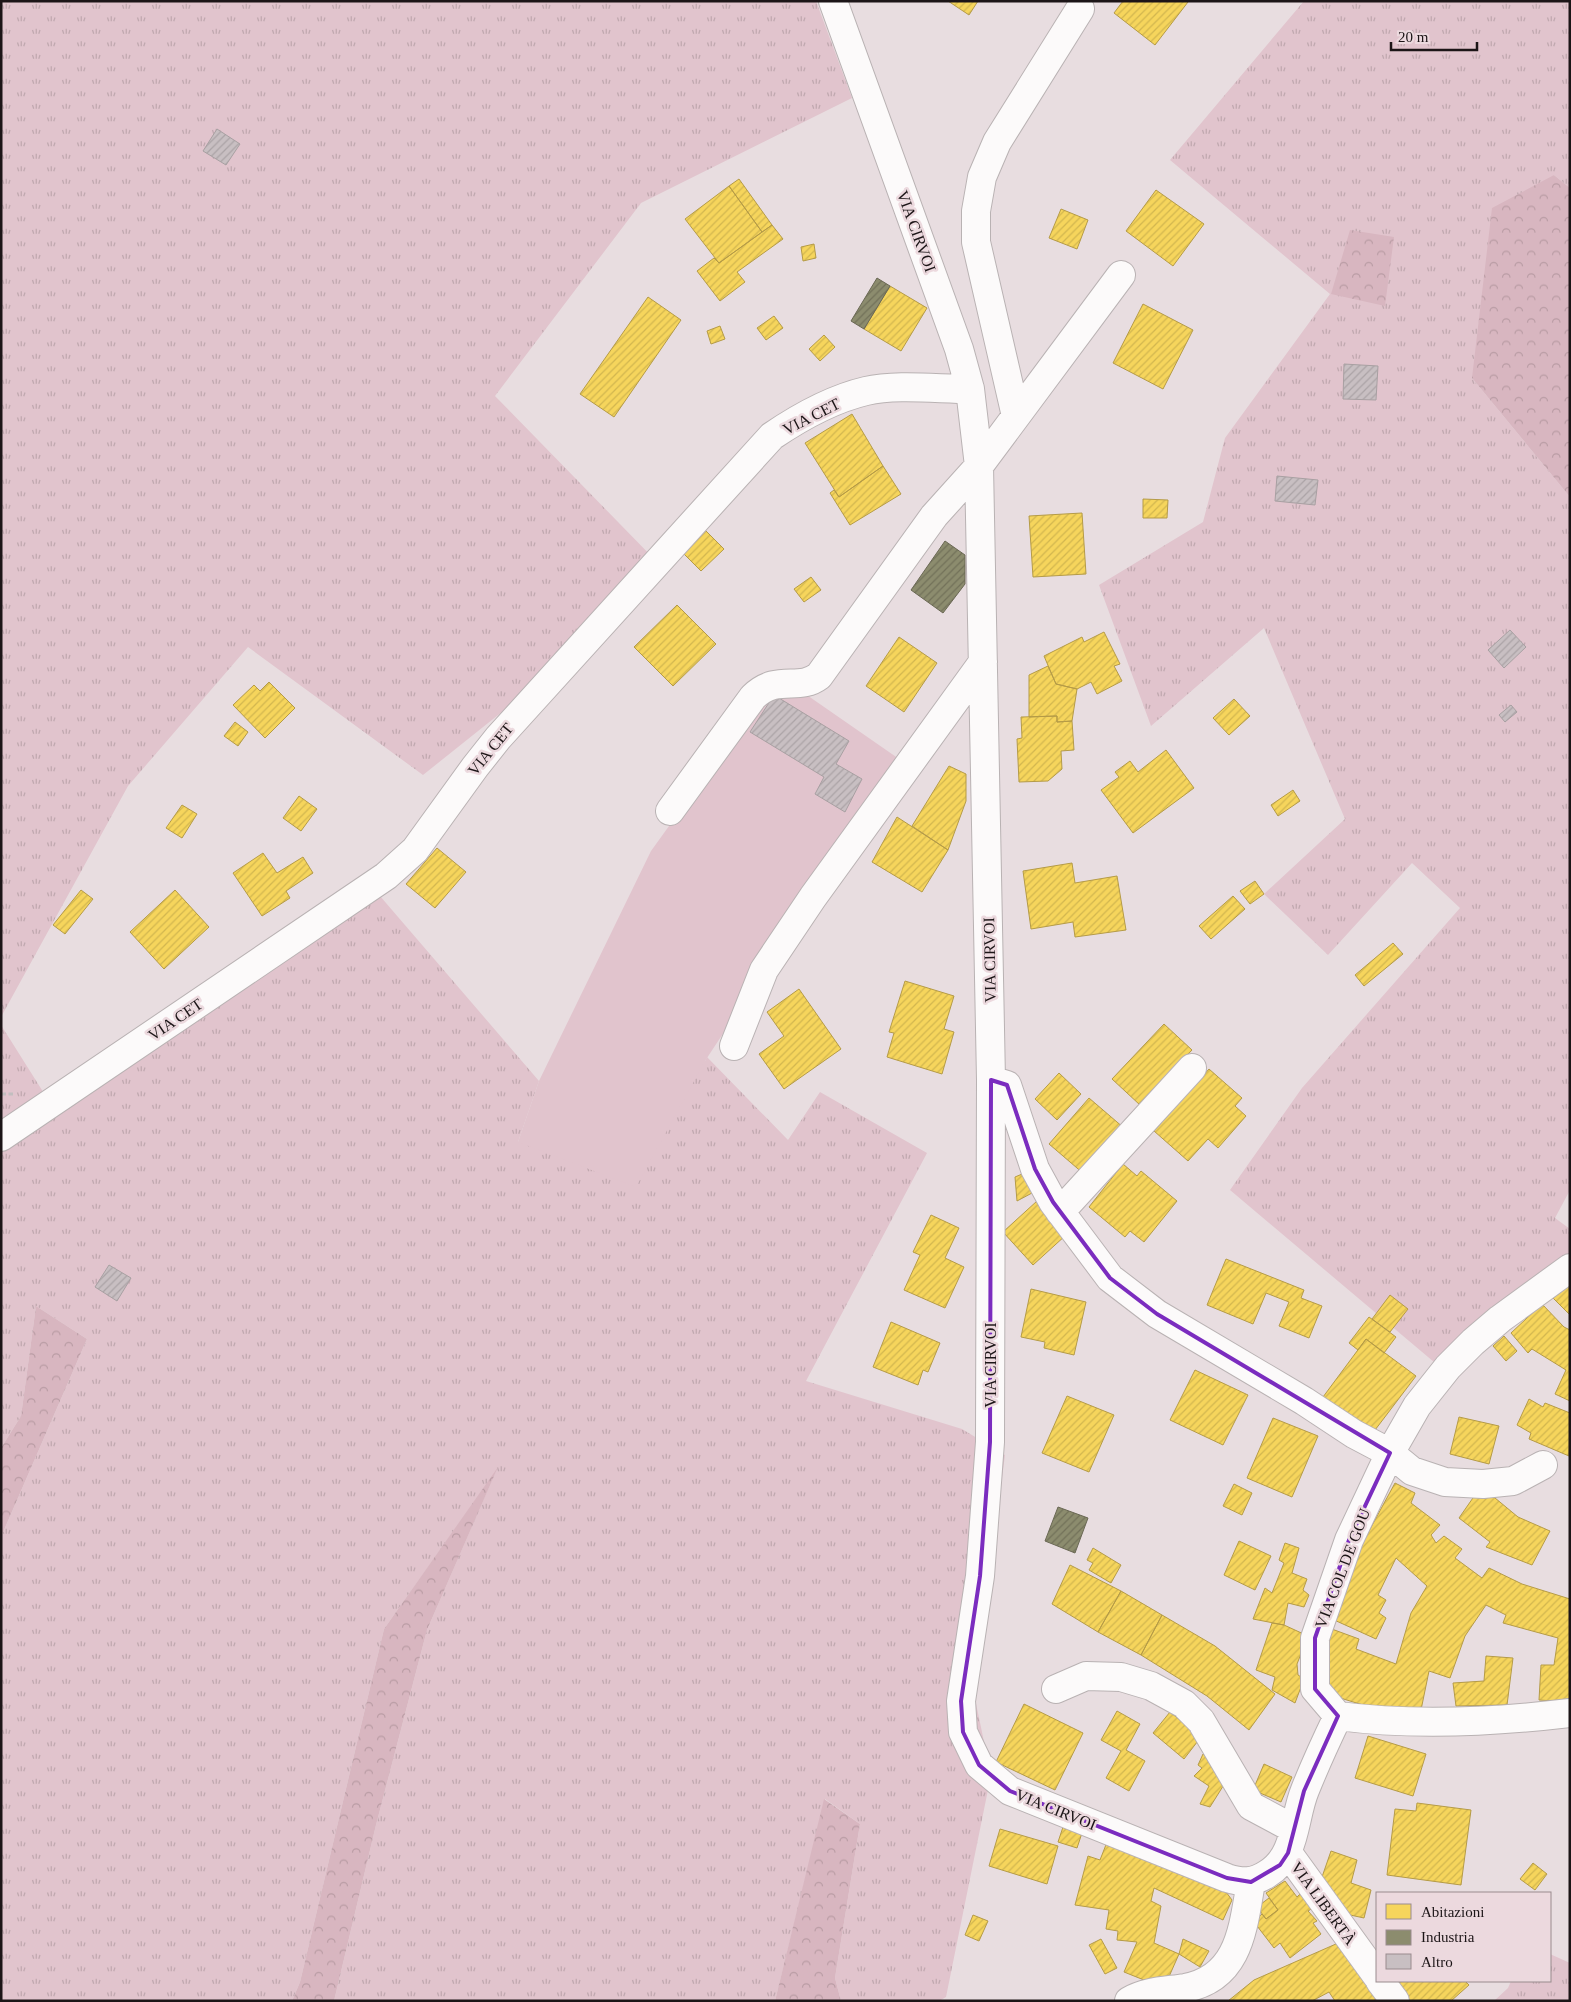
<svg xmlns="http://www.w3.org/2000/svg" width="1571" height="2002" font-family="'Times New Roman',serif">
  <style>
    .grass { fill: url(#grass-tufts) }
    .forest { fill: url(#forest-crowns) }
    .pitch { fill: #e1c4cd }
    .homes { fill: url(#homes-hatch); stroke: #b59b47 }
    .industry { fill: url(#industry-hatch); stroke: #6a6854 }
    .building { fill: url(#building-hatch); stroke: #a8a0a2 }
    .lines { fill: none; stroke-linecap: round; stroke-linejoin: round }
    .minor-casing { stroke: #b9b2b3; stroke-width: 30 }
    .path { stroke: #c2bebf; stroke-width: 3; stroke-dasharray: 5 2.5; stroke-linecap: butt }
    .minor { stroke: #fcfafa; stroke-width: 28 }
    .marked { fill: none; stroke: #7b2cbf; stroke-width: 4; stroke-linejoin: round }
    .labels { text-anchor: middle; stroke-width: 5; stroke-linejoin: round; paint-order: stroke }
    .street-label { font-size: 16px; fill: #1c1517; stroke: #ecd9de }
  </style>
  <defs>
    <pattern id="grass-tufts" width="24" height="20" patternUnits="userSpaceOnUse" patternTransform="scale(1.25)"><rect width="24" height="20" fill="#e1c4cd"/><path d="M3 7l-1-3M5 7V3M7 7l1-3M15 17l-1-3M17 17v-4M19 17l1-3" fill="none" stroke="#c0a8af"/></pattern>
    <pattern id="forest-crowns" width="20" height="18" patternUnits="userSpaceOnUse" patternTransform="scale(1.25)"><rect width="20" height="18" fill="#d8b6c0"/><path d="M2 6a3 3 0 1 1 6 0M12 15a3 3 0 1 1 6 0" fill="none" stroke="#b99ca4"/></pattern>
    <pattern id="homes-hatch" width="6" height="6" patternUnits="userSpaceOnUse" patternTransform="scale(1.25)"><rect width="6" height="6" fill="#f6d55c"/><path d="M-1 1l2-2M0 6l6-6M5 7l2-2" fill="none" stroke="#d2b64f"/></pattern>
    <pattern id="industry-hatch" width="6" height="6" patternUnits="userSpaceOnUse" patternTransform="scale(1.25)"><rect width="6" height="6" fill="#8c8c6e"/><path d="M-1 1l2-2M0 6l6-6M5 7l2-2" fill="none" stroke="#727159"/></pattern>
    <pattern id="building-hatch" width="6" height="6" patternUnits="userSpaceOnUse" patternTransform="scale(1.25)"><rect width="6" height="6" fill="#c8bfc2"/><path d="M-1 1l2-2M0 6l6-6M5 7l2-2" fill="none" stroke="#aba3a6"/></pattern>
  </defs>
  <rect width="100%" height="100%" fill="#e8dde0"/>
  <path class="grass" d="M1,1h815l36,97 -211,105 -146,193 165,169 -68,75 -169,135 -175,-128 -120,139 -127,231z
    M1304,1h266v187l-16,-13 -82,203 98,119v693l-15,28 15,11v47l-123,97 -217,-183 72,-102 158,-180 -48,-45 -84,92 -64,-61 81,-75 -81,-191 -113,98 -52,-141 104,-63 22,-84 105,-144 -160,-134z
    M380,896l159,185 -21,61 187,-81 2,-4 81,83 32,-48 107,61 -121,228 156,48 43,26 -31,239 17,81 -45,222 -7,4h-98l-6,-23 25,-154 -35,-25 -50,202h-441l42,-176 51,-195 69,-159 -112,158 -84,353 -8,19h-291v-464l86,-198 -51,-33 -15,110 -20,32v-423l56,89z
    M1550,1954l20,9v38h-76l14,-13 3,-7h39z"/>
  <path class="forest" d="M1554,175l16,13v309l-98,-119 20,-170z
    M1350,230l44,7 -9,69 -54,-12z
    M36,1306l51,33 -86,198v-89l20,-32z
    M498,1467l-71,163 -51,195 -42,176h-42l8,-19 84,-353z
    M824,1799l36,25 -25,154 6,23h-66z"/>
  <path class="pitch" d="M778,675l124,86 -197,300 -69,126 -118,-45 21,-61 112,-230z"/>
  <path class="homes" d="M948,1h30l-9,14z
    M1123,1h64l1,1 -33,43 -41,-32z
    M739,179l33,46 -10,7 -33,-46z
    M729,186l33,46 -43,31 -34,-44z
    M1156,190l48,34 -31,42 -47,-35z
    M1061,209l27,11 -11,29 -28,-11z
    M772,225l11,14 -46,33 8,10 -25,19 -23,-30 17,-13 5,5z
    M814,244l2,14 -13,3 -2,-14z
    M890,286l37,22 -26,43 -37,-22z
    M648,297l33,23 -67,97 -34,-23z
    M1143,304l50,26 -30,59 -50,-26z
    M774,316l9,12 -17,12 -9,-12z
    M720,326l5,13 -14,5 -4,-13z
    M824,335l11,12 -15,14 -11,-12z
    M852,414l31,52 -44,31 -34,-54z
    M883,466l18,28 -51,31 -20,-32 4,-3 5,7z
    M1143,499l25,1 -1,18h-24z
    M1082,513l4,61 -53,3 -4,-61z
    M705,530l19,19 -23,22 -19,-19z
    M811,577l10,13 -17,12 -10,-13z
    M677,605l39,39 -43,42 -39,-39z
    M1104,632l16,32 -6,2 8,15 -25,13 -6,-12 -14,7 -21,-5 -12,-28 38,-19 2,5z
    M899,637l38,26 -33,49 -38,-26z
    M1048,666l8,18 21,5 -5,32 -15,1v-6l-28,1v-42z
    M269,682l26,26 -30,30 -32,-33 21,-20 6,6z
    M1234,699l16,17 -21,19 -16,-17z
    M1057,716v6l15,-1 2,29 -13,1 1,18 -14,12 -29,1 -2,-43 5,-1 -1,-21z
    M235,722l13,10 -10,14 -14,-10z
    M1166,750l28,38 -61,45 -32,-43 18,-13 -4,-5 15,-11 8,11z
    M949,766l17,8v27l-18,49 -36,-24z
    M1293,790l7,11 -22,15 -7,-11z
    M299,796l18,13 -16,22 -18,-13z
    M182,805l15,9 -15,24 -16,-10z
    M897,817l51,33 -26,42 -50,-30z
    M437,848l29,24 -31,36 -29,-24z
    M263,853l14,20 26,-16 10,16 -27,18 4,7 -28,18 -29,-43z
    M1072,863l3,20 42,-7 9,54 -51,7 -2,-15 -42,7 -8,-58z
    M1255,881l9,13 -14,10 -10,-13z
    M81,890l12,9 -28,35 -12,-9z
    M175,890l34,37 -45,42 -34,-37z
    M1233,896l12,13 -34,30 -12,-13z
    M1393,943l10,11 -39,32 -9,-11z
    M905,981l49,15 -10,33 10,3 -12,42 -55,-17 7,-24 -5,-1z
    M799,989l42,60 -57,40 -25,-35 25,-18 -17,-24z
    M1164,1024l28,26 -52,55 -28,-26z
    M1209,1069l33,29 -7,8 11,10 -28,32 -10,-9 -20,22 -34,-30z
    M1059,1073l22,21 -24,26 -22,-21z
    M1089,1098l35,30 -40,46 -35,-30z
    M1123,1164l14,12 4,-5 36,30 -33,41 -14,-11 -5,6 -36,-30z
    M1027,1172l5,21 -15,8 -2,-24z
    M1037,1201l29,34 -33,30 -30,-33z
    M931,1215l28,13 -14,30 19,9 -19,41 -41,-18 16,-35 -7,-3z
    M1226,1259l78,31 -3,8 21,8 -13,32 -30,-12 10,-24 -23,-9 -13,31 -46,-19z
    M1570,1285v30l-17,-17z
    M1031,1289l55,13 -12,53 -30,-7 1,-6 -24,-5z
    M1390,1295l18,14 -18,23 -18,-13z
    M1542,1304l22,23 6,3v71l-15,-7 11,-24 -34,-21 -4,4 -17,-20z
    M1369,1317l27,20 -12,16 -18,-14 -8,11 -9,-7z
    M891,1322l49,21 -12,29 -5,-2 -5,15 -45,-18z
    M1504,1336l13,15 -11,10 -13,-15z
    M1366,1339l50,37 -44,58 -49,-37z
    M1195,1370l53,25 -25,50 -53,-25z
    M1067,1396l47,19 -25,57 -47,-19z
    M1529,1399l14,8 2,-4 25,10 -1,43 -40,-17 2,-6 -14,-8z
    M1459,1417l40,9 -10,38 -39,-10z
    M1273,1418l45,18 -26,61 -45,-19z
    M1395,1483l20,10 -4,10 29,22 -9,10 5,8 8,-7 18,13 -7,9 27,20 7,-10 33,16 48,15v103l-31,-2 2,-35h13l4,-27 -55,-15 3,-8 -20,-10 -21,31 -15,42 -21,-7 -8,39h-42l-58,-18 8,-64 30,11 -3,10 40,15 15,-51 16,-27 -31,-28 -18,37 8,5 -7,13 7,5 -10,21 -44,-20 18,-53z
    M1234,1484l18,9 -10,22 -19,-9z
    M1489,1493l29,24 32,14 -18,34 -46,-18 4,-5 -31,-24 16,-23z
    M1239,1541l32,15 -16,34 -31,-15z
    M1285,1543l14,5 -7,25 15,6 -4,11 6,5 -5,12 -16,-4 -4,22 -31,-6 12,-31 7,5 12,-30 -5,-3z
    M1093,1548l28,17 -10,18 -22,-13 4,-7 -6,-3z
    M1070,1565l51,26 -23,41 -46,-28z
    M1121,1591l41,24 -21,40 -43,-23z
    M1162,1615l53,31 60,48 -26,36 -42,-34 -66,-41z
    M1272,1623l12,2 24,11 -11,28 1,11 6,4 -9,24 -23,-13 3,-13 -19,-7z
    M1486,1656l27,2 -6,47 -51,1 -3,-23 31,-2z
    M1024,1704l59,29 -28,57 -59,-28z
    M1117,1711l23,13 -14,26 19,11 -16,30 -23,-13 15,-27 -20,-11z
    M1170,1712l31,25 -17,22 -31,-26z
    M1368,1736l58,18 -13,42 -58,-18z
    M1203,1754l19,16 3,13 -15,24 -10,-3 9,-18 -15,-10 8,-8 -4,-3z
    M1264,1764l28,13 -11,25 -28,-12z
    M1417,1803l54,7 -10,75 -74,-10 8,-66 21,2z
    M1064,1824l19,6 -6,18 -19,-6z
    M1000,1829l58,17 -11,38 -58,-18z
    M1109,1837l114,51 9,12 -9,20 -69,-32 -3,13 10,5 -7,37 25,11 -15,34 -40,-16 13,-30 -20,-2 1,-9 -12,-2 3,-19 -34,-5 13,-49 12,4z
    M1331,1851l26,9 -6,23 20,7 -7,28 -23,-5 -19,-36z
    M1533,1863l14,11 -12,16 -15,-11z
    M1285,1881l12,16 4,-4 12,15 -5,3 9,10 -4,2 8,11 -31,24 -10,-15 -6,5 -20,-26 8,-8 4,5 12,-9 -12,-17z
    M1269,1898l9,12 -12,9 -9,-12z
    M973,1915l15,6 -9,20 -14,-6z
    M1101,1939l16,29 -12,6 -16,-29z
    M1183,1939l26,12 -9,16 -21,-13z
    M1345,1940l41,61h-51l-6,-9 -17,9h-84l26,-21z
    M1401,1981h64l4,4 -18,16h-46l-11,-13z"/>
  <path class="industry" d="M877,278l13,8 -26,43 -13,-8z
    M945,541l20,14v29l-22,29 -32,-23z
    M1058,1507l30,11 -13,35 -30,-12z"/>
  <path class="building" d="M217,129l23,15 -14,21 -23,-14z
    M1344,364l34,2 -2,34 -33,-1z
    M1277,476l41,4 -3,25 -40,-4z
    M1510,630l16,17 -22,21 -16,-18z
    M774,695l75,46 -13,23 26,15 -17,33 -30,-18 9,-17 -74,-45z
    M1511,705l6,7 -12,10 -6,-7z
    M109,1265l22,13 -14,23 -22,-14z"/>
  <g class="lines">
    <defs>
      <path id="minor" d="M833,1l126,348 11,40 9,77 12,614 -1,362 -10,134 -19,125 2,31 16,33 31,26 217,87c16,5 26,5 40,-4 30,-18 26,-55 38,-84 10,-25 21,-49 33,-74
        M1016,416l-40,-174v-31l6,-34 15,-35 83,-133
        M670,811l83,-114c25,-24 45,-5 66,-21l115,-160 45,-50 142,-191
        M734,1046l30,-76 49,-73 170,-235
        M991,1080l16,5 28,84 18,33 57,76 47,36 147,87 50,33 36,19 22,18 33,11 38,2 30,-3 30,-16
        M1,1137l385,-261 29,-26 60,-83 23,-29 274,-302c28,-19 60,-37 94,-45 30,-7 72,-2 104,-2
        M1060,1212l132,-144
        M1056,1689l30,-13 35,1 30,9 33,18 17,17 50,85 43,23
        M1338,1716l-23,-27v-51l34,-98 41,-87 27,-47 31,-39 25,-25 27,-23 70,-51
        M1338,1716c76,10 156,6 232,-3
        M1288,1853l89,123
        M1380,1981l15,20
        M1129,2001c17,-10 37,-10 56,-13 55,-10 58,-61 66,-106"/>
    </defs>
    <use href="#minor" class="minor-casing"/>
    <path class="path" d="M1,1094h12"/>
    <use href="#minor" class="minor"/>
  </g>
  <path class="marked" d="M991,1080l16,5 28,84 18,33 57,76 47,36 233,139 -41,87 -34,98v51l23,27 -34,75 -16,62 -8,12 -29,17 -24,-4 -217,-87 -31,-26 -16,-33 -2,-31 19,-125 10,-134z"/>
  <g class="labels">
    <g class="street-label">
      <text transform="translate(917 231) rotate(70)" y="6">VIA CIRVOI</text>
      <text transform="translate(811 416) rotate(-27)" y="6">VIA CET</text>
      <text transform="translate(490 749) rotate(-51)" y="6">VIA CET</text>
      <text transform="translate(989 960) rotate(-91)" y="6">VIA CIRVOI</text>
      <text transform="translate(175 1019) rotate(-34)" y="6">VIA CET</text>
      <text transform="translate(990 1365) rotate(-90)" y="6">VIA CIRVOI</text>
      <text transform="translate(1342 1568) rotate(-69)" y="6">VIA COL DE GOU</text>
      <text transform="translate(1056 1809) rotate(22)" y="6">VIA CIRVOI</text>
      <text transform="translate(1324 1903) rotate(54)" y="6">VIA LIBERTÀ</text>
    </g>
  </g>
  <rect width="1571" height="2002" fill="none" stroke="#1c1517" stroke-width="5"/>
  <rect x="1376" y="1892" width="175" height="90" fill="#ecd9de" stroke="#998b8e"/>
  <rect x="1386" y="1904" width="25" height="15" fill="#f6d55c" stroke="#998b8e"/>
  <text x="1421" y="1917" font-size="15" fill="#1c1517">Abitazioni</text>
  <rect x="1386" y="1930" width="25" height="15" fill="#8c8c6e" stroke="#998b8e"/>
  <text x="1421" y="1942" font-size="15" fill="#1c1517">Industria</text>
  <rect x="1386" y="1954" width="25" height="15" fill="#c8bfc2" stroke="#998b8e"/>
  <text x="1421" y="1967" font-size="15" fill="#1c1517">Altro</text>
  <path d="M1391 42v8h86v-8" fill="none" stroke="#1c1517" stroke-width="2.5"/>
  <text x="1398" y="42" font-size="15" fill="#1c1517" stroke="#ecd9de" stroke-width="4" paint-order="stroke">20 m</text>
</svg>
